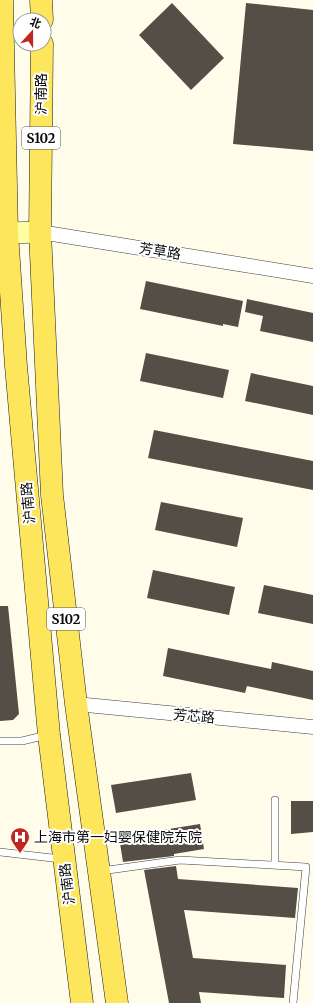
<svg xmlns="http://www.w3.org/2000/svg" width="313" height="1003" font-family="Merriweather,'Noto Sans SC',serif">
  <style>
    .building { fill: #544e47 }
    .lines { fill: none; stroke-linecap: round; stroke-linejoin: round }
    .lane-casing { stroke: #3e3e3e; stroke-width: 8 }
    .street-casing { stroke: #3e3e3e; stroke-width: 15 }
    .secondary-casing { stroke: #2d2d2d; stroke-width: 22 }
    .primary-casing { stroke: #1c1c1c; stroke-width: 23 }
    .lane { stroke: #fff; stroke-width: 7 }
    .street { stroke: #fff; stroke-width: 14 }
    .secondary { stroke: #fffea5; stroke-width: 21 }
    .primary { stroke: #fde55c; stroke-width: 22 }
    .labels { text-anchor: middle; stroke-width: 4; stroke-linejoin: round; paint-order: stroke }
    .shield { fill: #fff; stroke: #545454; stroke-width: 1 }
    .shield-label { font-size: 13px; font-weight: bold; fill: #0b0b0b }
    .street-label { font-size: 14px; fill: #0b0b0b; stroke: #fff }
    .poi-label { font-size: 14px; fill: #0b0b0b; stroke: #fff; text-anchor: start }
  </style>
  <rect width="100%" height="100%" fill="#fffdea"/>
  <path class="building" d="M172,3l52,55 -33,32 -52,-55z
    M246,3l67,7v141l-80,-7z
    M146,281l97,20 -5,26 -15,-3v2l-83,-17z
    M247,299l66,14v29l-53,-11 3,-15 -18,-4z
    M146,353l83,17 -6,28 -83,-17z
    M251,373l62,13v29l-68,-14z
    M154,430l159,31v29l-165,-32z
    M161,502l82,16 -6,29 -82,-17z
    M153,570l82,17 -6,28 -82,-17z
    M264,585l49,10v29l-55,-11z
    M0,606h8l11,108 -6,6 -13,1z
    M168,648l103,21 1,-7 41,9v29l-66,-14 -2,7 -82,-17z
    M191,773l5,27 -80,13 -5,-28z
    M291,801h22v31l-22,2z
    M200,824l4,25 -30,5v2l-51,6 -4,-25z
    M176,866l2,13 120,9 -3,30 -111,-8 9,48 93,7 -2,33 -85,-6 2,11h-32l-25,-133z"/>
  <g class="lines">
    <defs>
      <path id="lane" d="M0,741h22l25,-6
        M275,800v65
        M0,852l61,7
        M101,871l79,-11 126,7 -13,136"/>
      <path id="street" d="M40,232l273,44
        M76,704l237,23"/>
      <path id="secondary" d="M7,233l33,-1"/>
      <path id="primary" d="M2,0l5,233 9,133 33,369 33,268
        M41,0l1,20
        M42,44l-2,188 12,263 24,209 41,299"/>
    </defs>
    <use href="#lane" class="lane-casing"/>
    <use href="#street" class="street-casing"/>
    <use href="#secondary" class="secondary-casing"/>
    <use href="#primary" class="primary-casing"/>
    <use href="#lane" class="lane"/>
    <use href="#street" class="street"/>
    <use href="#secondary" class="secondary"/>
    <use href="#primary" class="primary"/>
  </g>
  <defs>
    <symbol id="hospital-pin" viewBox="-11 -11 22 30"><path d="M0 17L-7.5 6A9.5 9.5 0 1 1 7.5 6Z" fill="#be2820" stroke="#fff"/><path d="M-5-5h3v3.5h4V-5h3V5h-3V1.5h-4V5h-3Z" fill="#fff"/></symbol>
  </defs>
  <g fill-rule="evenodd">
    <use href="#hospital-pin" x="9" y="826" width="22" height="30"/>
  </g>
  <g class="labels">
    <g class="shield">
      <rect x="22" y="127" width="38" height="22" rx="3"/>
      <rect x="47" y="608" width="38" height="22" rx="3"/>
    </g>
    <g class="shield-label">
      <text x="41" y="143">S102</text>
      <text x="66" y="624">S102</text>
    </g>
    <g class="street-label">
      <text transform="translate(41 94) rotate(-90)" y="5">沪南路</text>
      <text transform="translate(160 251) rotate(9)" y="5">芳草路</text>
      <text transform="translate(28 503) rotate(-95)" y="5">沪南路</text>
      <text transform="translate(194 716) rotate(5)" y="5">芳芯路</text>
      <text transform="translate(67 884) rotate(-97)" y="5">沪南路</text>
    </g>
    <g class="poi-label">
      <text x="34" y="842">上海市第一妇婴保健院东院</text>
    </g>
  </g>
  <g transform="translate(32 32) rotate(21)"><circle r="19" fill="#ffffff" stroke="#9d9d9d"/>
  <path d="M0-3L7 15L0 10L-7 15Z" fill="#be2820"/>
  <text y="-6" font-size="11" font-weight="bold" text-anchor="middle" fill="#0b0b0b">北</text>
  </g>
</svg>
